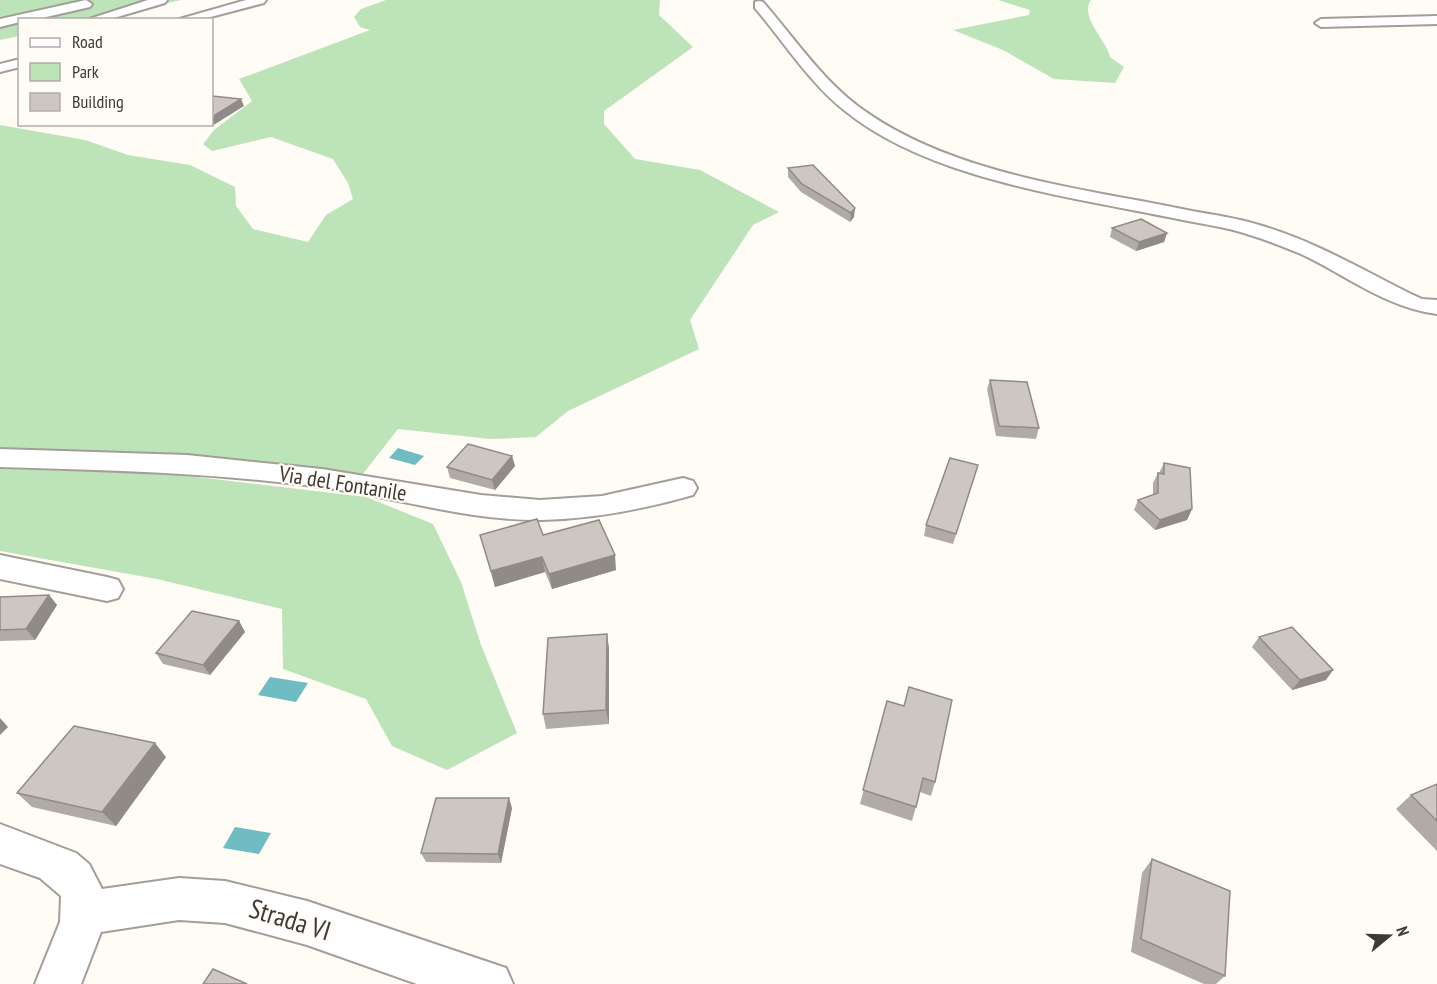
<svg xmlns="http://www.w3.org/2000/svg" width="1437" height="984" font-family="'PT Sans Narrow',sans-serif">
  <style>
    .green { fill: #bde3b9 }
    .water { fill: #70bcc3 }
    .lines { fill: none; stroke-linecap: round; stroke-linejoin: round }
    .street-casing { stroke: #a39e98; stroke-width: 4 }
    .street { fill: #fff; fill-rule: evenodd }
    .wall { fill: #b0aba6 }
    .shaded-wall { fill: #908b87 }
    .building { fill: #cdc7c1; stroke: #908b87; stroke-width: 1.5 }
    .labels { text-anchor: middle; stroke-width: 4.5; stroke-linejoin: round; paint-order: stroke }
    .street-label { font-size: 22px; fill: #3c3937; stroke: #fffbf5 }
    .near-street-label { font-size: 27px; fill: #3c3937; stroke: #fffbf5 }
  </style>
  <rect width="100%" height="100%" fill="#fffbf5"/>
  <path class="green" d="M0,0h181l-84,19 -77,1 -1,16 -19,4z
    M386,0h274l-1,15 34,32 -89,64v13l31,35 65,11 79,42 -26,13 -63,95 9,29 -131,62 -32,26 -45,2 -93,-10 -36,46 -106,-12 -256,-14v-324l85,15 43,15 62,10 45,22 1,19 17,23 55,13 18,-27 27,-16 -5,-16 -15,-24 -62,-22 -59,14 -9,-7 11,-14 38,-29 -13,-22 131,-49 -10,-3 -6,-10 7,-8z
    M998,0h93c-12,17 15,39 19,57l14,10 -9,16 -61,-4 -51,-29 -50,-20 76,-15 1,-5z
    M0,469l154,3 212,25 67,27 28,58 20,63 36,88 -70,37 -55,-24 -26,-47 -83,-30 -1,-60 -125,-30 -157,-28z"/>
  <path class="water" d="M398,448l26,8 -9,9 -26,-7z
    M270,677l38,6 -12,19 -38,-7z
    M235,827l36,6 -12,21 -36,-6z"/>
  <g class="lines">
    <defs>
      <path id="street" d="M86,0l6,4 -2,3 -57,13h-13v2l-20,5v-8z
        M148,0h19l-2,3 -58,17h-21z
        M246,0h20l-2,3 -65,17h-23z
        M759,1l4,1c33,38 63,84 106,112 91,62 217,75 323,97 22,4 45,7 67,14 53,15 102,44 152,69l11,5 15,1v14c-50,-6 -91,-39 -136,-60 -17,-7 -34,-14 -51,-19 -23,-8 -48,-11 -72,-16 -105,-22 -249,-39 -334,-109 -35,-28 -60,-68 -89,-102v-6z
        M1437,16v8l-116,3 -6,-4 6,-4z
        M20,59v8l-20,5v-8z
        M0,449l187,6 135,14 159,26 59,5 62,-4 81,-18 10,3 4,7 -4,7c-49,14 -100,24 -152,25 -73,1 -147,-23 -220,-33 -106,-14 -213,-17 -321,-20z
        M0,555l107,22 11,3 5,9 -5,9 -11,3 -107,-22z
        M0,824l76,29 13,11 13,25 77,-11 46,3 82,20 199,67 7,16h-96l-110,-39 -82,-22 -46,-3 -78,12 -20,52h-46l25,-62 1,-26 -21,-18 -40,-14z"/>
    </defs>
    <use href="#street" class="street-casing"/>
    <use href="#street" class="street"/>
  </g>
  <path class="wall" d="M813,165l41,52 -4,5 -49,-30 -13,-15v-9z
    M1112,228l55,5 -3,9 -28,9 -26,-14z
    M990,380l49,48 -3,11 -40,-3 -9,-47z
    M512,456l3,10 -20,24 -45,-12 -3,-11z
    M1164,463l28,46 -5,11 -32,10 -21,-20 4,-10 15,-5v-12l5,-10h1z
    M975,475l-22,69 -29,-8 2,-11z
    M480,535h63l73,35 -64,19 -7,-17 -50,15z
    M49,595l8,10 -22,35 -35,1v-44z
    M239,621l6,11 -35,43 -47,-11 -7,-11z
    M607,634l2,15v75l-63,5 -3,-15z
    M1259,637l67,43 -34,10 -40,-43z
    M887,701l48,81 -4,14 -11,-4 -8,29 -52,-17z
    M166,757l-50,69 -84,-19 -15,-14z
    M1437,784v67l-41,-42 15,-14z
    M512,808l-11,55 -75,-1 -5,-9z
    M1152,859l73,117 -9,8h-12l-73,-32 11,-79z"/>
  <path class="shaded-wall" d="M241,99l3,7 -32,20v-9z
    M855,208l-1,9 -4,5 1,-9z
    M1167,233l-3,9 -28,9 3,-9z
    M512,456l3,10 -20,24 -3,-10z
    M1192,509l-5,11 -32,10 5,-10z
    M615,555l1,15 -64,19 -3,-15z
    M542,557l3,15 -50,15 -4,-16z
    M49,595l8,10 -22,35 -9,-11z
    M239,621l6,11 -35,43 -7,-10z
    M607,634l2,15v75l-3,-14z
    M1333,670l-7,10 -34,10 8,-10z
    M0,718l8,9 -8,8z
    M155,743l11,14 -50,69 -14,-14z
    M509,798l3,10 -11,55 -3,-9z"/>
  <path class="building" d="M212,96l29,3 -29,18z
    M813,165l42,43 -4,5 -49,-29 -14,-16z
    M1141,219l26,14 -28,9 -27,-14z
    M990,380l37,2 12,46 -40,-2z
    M468,444l44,12 -20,24 -45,-13z
    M950,458l28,7 -22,69 -30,-9z
    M1164,463l26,5 2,41 -32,11 -22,-20 20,-7v-20l6,1z
    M537,519l6,16 56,-15 16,35 -66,19 -7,-17 -51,14 -11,-36z
    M49,595l-23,34 -26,1v-33z
    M192,611l47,10 -36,44 -47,-12z
    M1292,627l41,43 -33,10 -41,-43z
    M607,634l-1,76 -63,4 5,-76z
    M909,687l43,13 -17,82 -12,-4 -7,29 -53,-17 24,-89 17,5z
    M74,726l81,17 -53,69 -85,-19z
    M1437,784v37l-26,-26z
    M436,798h73l-11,56 -77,-1z
    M1152,859l78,32 -5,85 -84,-37z
    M213,969l34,15h-44z"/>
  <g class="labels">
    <g class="street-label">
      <text transform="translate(343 483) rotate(9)" y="8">Via del Fontanile</text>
    </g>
    <g class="near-street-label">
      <text transform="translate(290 920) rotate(17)" y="9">Strada VI</text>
    </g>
  </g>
  <rect x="18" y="18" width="195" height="108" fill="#fffbf5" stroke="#b1ada9" stroke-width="1.5"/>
  <rect x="30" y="38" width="30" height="9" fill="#ffffff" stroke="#b1ada9" stroke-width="1.5"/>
  <text x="72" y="48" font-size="18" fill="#3c3937">Road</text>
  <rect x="30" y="63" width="30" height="18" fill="#bde3b9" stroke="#b1ada9" stroke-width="1.5"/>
  <text x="72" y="78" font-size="18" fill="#3c3937">Park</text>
  <rect x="30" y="93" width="30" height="18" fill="#cdc7c1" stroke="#b1ada9" stroke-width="1.5"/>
  <text x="72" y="108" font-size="18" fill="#3c3937">Building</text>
  <g transform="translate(1389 936) rotate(71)" stroke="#fffbf5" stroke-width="4.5" paint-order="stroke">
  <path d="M0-4.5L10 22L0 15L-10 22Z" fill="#3c3937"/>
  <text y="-9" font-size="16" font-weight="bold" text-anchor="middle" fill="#3c3937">N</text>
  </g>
</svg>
